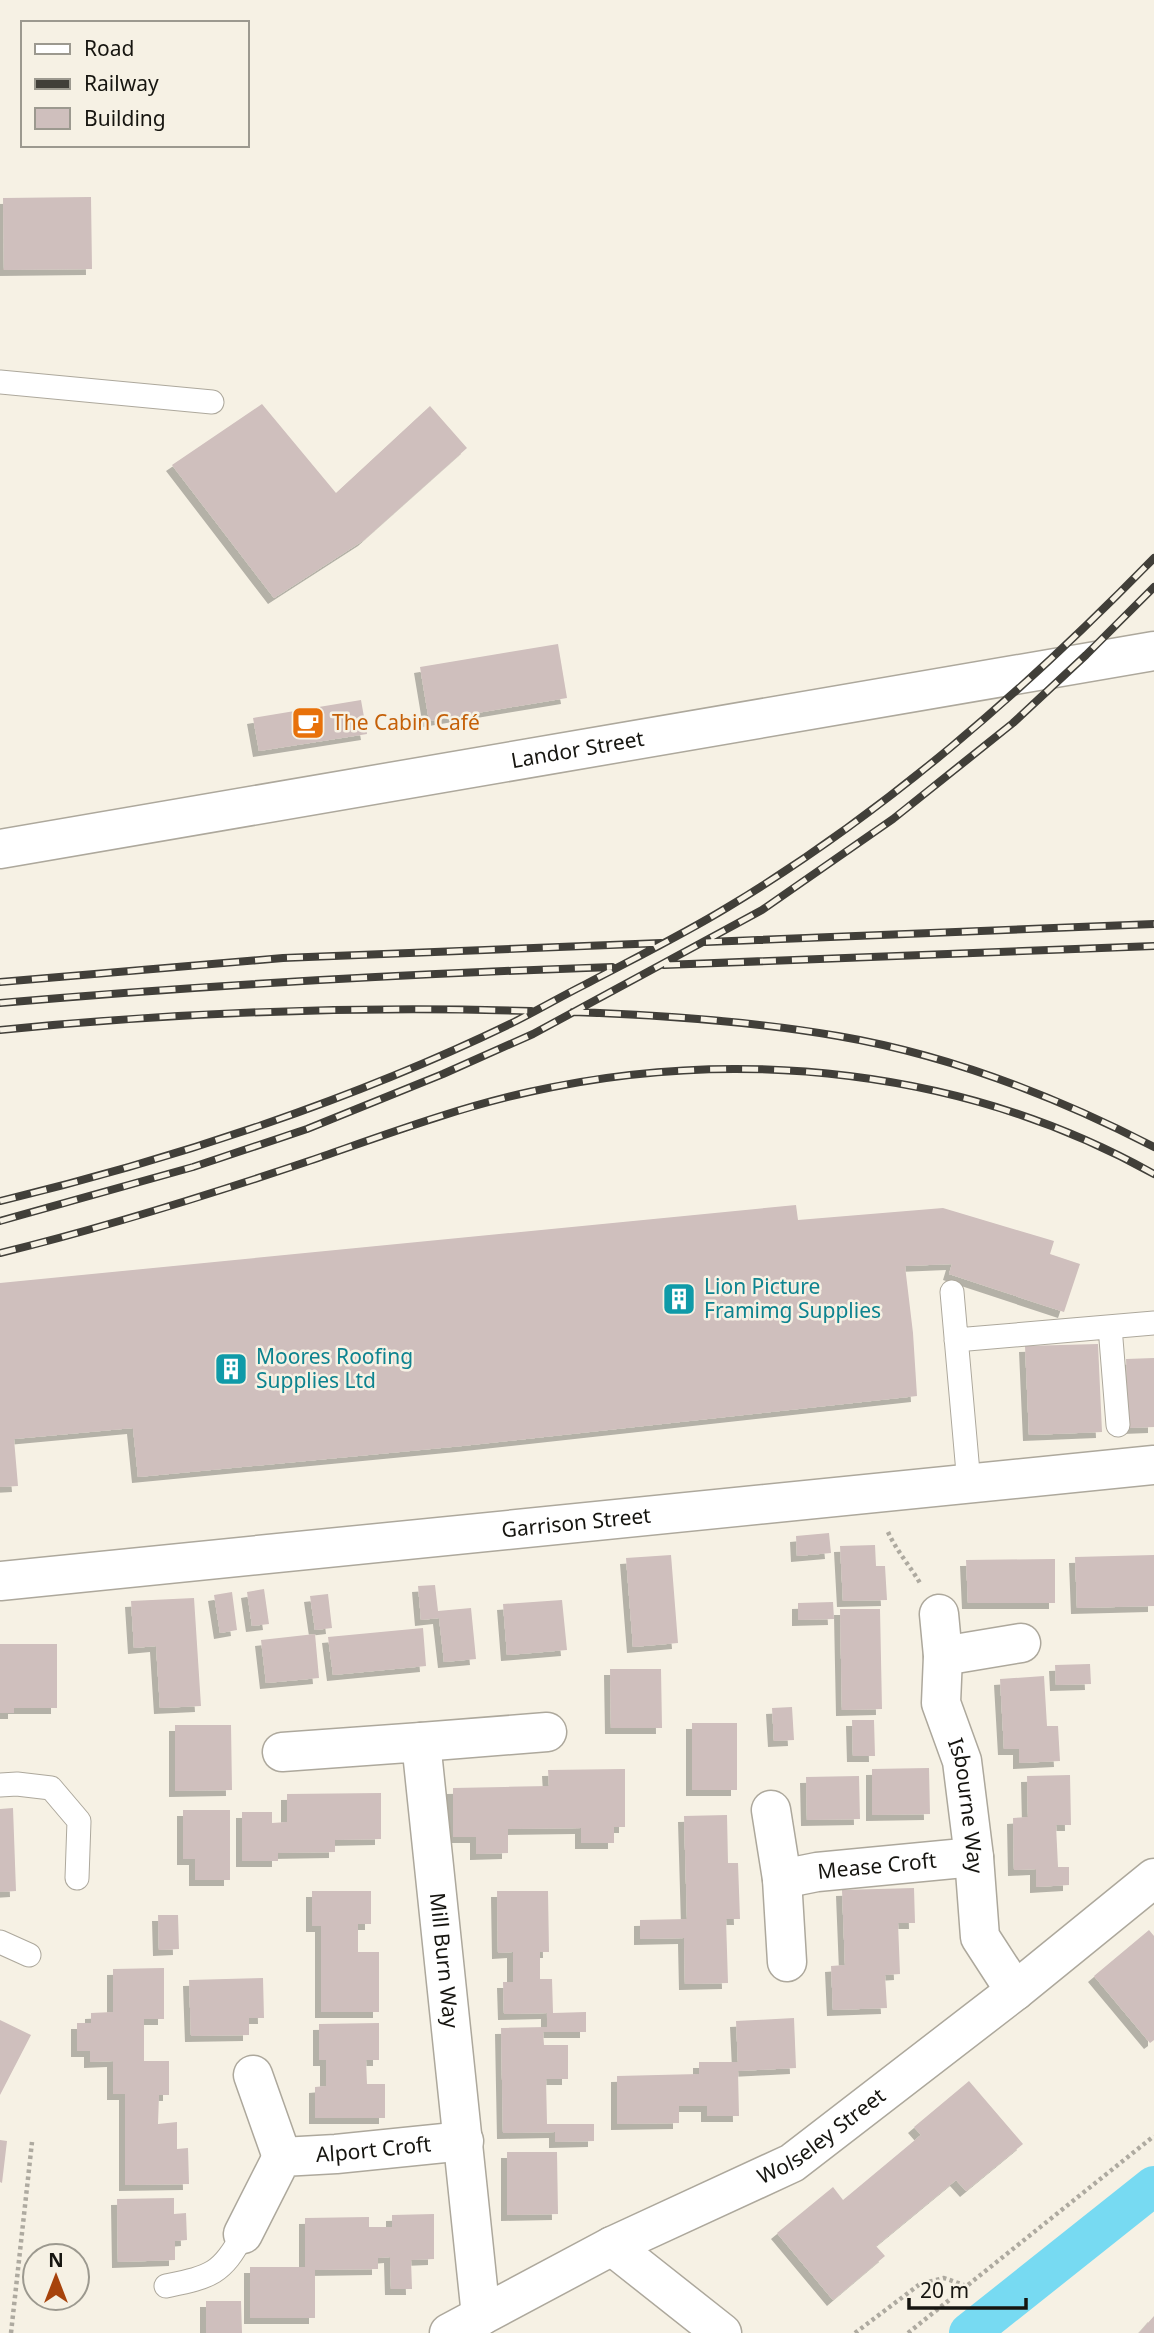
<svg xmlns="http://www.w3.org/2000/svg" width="1154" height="2333" font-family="'Noto Sans',sans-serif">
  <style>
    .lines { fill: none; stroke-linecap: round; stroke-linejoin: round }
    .canal { stroke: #77daf2; stroke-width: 40 }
    .building { fill: #cfbfbd; filter: url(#shadow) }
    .lane-casing { stroke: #ada89c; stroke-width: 25 }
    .street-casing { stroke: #ada89c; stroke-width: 41 }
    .path { stroke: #aeaaa0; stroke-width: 4.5; stroke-dasharray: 3.5 3.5; stroke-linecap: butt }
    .lane { stroke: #fff; stroke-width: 23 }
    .street { stroke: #fff; stroke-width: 38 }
    .rail-casing { stroke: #413f39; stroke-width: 8 }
    .rail { stroke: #f6f1e4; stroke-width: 5; stroke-dasharray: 16; stroke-linecap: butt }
    .labels { text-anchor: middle; stroke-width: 5; stroke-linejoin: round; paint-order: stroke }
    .food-label { font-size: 21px; fill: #c56008; stroke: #f6f1e4; text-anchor: start }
    .street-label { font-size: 21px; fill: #161510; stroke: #f6f1e4 }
    .culture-label { font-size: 21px; fill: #0d838f; stroke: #f6f1e4; text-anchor: start }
  </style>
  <defs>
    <filter id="shadow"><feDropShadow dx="-6" dy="6" stdDeviation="0" flood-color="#0004"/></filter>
  </defs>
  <rect width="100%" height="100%" fill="#f6f1e4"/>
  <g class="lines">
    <path class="canal" d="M969,2333l185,-147"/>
  </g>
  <path class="building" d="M91,197l1,72 -88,1 -1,-72z
    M262,404l74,89 94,-87 37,42 -103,92 -90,58 -102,-133z
    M558,644l9,54 -138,23 -9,-54z
    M361,700l6,34 -108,17 -6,-33z
    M796,1205l2,15 145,-12 111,33 -4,13 30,10 -16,48 -115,-38 3,-10 -47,2 8,67 4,63 -455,50 -324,31 -5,-49 -119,11 4,47 -18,1v-204z
    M1098,1344l4,88 -73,3 -4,-89z
    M1154,1358v69l-25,1 -3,-69z
    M829,1533l2,20 -34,3 -1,-20z
    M875,1545l1,21h9l2,34 -44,1 -3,-55z
    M671,1555l7,88 -45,4 -7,-89z
    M1154,1555v51l-77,2 -2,-51z
    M1055,1559v44h-87l-2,-43z
    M435,1585l3,26 33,-3 5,51 -32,3 -5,-44 -18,2 -3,-34z
    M264,1589l5,35 -17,2 -5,-34z
    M232,1592l5,38 -17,3 -6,-38z
    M328,1594l4,34 -17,2 -5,-34z
    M194,1598l7,108 -41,2 -4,-62 -22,2 -3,-47z
    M562,1600l5,50 -60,5 -4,-51z
    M833,1602l1,17 -36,1v-17z
    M840,1609h40l2,100 -40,1z
    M423,1628l3,38 -93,9 -5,-38z
    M315,1634l4,44 -53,5 -5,-43z
    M0,1644h57v64h-43v5h-14z
    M1090,1664l1,20 -35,1 -1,-20z
    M610,1669h51l1,59h-51z
    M1044,1676l3,50h11l2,35 -41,2v-14h-15l-4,-70z
    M792,1707l2,33 -20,1 -2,-33z
    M852,1720h22l1,36h-22z
    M692,1723h45v67h-45z
    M175,1725h56l1,65 -57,1z
    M929,1768l1,46 -58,1v-46z
    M625,1769v58h-11v16h-33v-15l-73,1v24l-32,1v-17h-23v-49l96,-2 -1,-16z
    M1070,1775l1,50h-15l2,42h11v18l-33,2v-18l-22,1 -1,-52 15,-1 -1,-41z
    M859,1776l1,43 -53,1 -1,-43z
    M381,1793v46l-46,1v12l-57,1v8h-36v-49h30v11l15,-1v-28z
    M13,1808l3,83 -16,1v-83z
    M183,1810h47v70h-35v-21h-12z
    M727,1815l1,48h10l2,56h-14l2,64 -43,1 -1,-46 -44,1v-19l47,-1 -3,-103z
    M914,1888l1,35h-17l2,51 -15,1 2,33 -54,2 -2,-44 14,-1 -3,-75z
    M312,1891h59v33h-13v28h21v60h-58v-86h-9z
    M497,1891h51l1,61h-9v27h12l1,34 33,-1v20h-43l1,13h24v34h-22l1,45h47v17l-39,1v-10l-52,1 -2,-105 46,-1v-14l-43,1 -1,-32h10v-30l-15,1z
    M158,1915h20l1,34 -20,1z
    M1149,1930l5,6v104l-4,3 -56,-67z
    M164,1968v51h-20v42h25v34h-10l-1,29 19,-2v27l11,-1 1,36 -64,1v-91h-12v-33l-23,1v-11h-13v-28h14v-10l22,-1v-43z
    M263,1978l1,40h-15v17l-58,1 -2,-56z
    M794,2018l2,50 -58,3 1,45h-32v-10h-28v17l-62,1v-48l82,-2v-12h39l-2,-41z
    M0,2020l31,15 -31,60z
    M379,2023v37h-13l1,24h18v34h-70v-31l11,-1v-26h-7v-36z
    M969,2081l54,63 -57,47 -10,-11 -80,66 9,10 -52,44 -56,-67 56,-46 10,13 78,-65 -7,-8z
    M0,2140l7,1 -5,42 -2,-1z
    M507,2152h50l1,62 -51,1z
    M174,2198v16l12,-1 1,27 -12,1v19l-57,2 -1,-63z
    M434,2214v45l-23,1 1,29h-21l-1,-32 -12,1v11l-63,1v48h-65v-51h55v-49l64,-1v10h23v-12z
    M206,2301h35l1,32h-36z
    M1154,2316v17h-15z"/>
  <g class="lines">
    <defs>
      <path id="lane" d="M0,382l212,20
        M952,1292l17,192
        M1110,1327l8,98
        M956,1340l198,-17
        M0,1785l17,-1 34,4 28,33 -2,57
        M0,1942l29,13
        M166,2286c43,-9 56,-11 77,-52"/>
      <g id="street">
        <path id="s1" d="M0,849l1154,-198"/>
        <path id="s2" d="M0,1581l1154,-116"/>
        <path id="s3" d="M939,1614l4,42 -2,47 21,58 12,96 6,80 35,54"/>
        <path d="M943,1656l78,-13"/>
        <path d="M421,1742l126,-10"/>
        <path id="s4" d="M282,1752l139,-10 60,574"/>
        <path d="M771,1810l11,69 5,83"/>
        <path id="s5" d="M782,1879l35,-7 157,-15"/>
        <path d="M253,2075l29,82"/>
        <path id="s6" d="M243,2234l39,-77 54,-3 128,-13"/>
        <path d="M612,2246l110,87"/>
        <path id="s7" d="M449,2333l163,-87 180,-83 223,-172 139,-113"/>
      </g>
    </defs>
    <use href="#lane" class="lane-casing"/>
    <use href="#street" class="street-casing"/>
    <path class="path" d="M888,1532c8,18 22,34 32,51
      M11,2333l21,-191
      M855,2333l65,-49 24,-6 20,7
      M908,2333l246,-197"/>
    <use href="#lane" class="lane"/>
    <use href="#street" class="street"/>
    <defs>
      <path id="rail" d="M706,942l448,-18
        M664,965l490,-19
        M0,982l283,-24 378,-15
        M0,1003c204,-18 407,-29 612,-36
        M573,1012c89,3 178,9 265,24 111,19 217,60 316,111
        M0,1030c179,-18 352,-24 531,-19
        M0,1201c171,-41 356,-102 514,-179 24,-12 48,-26 72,-38 47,-25 96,-49 142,-77 158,-95 298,-218 426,-349
        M0,1221l193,-54 114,-38 136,-55 90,-40 229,-124 131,-91 120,-96 73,-68 68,-68
        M0,1253c103,-25 205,-57 306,-91 73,-25 147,-53 223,-70 209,-47 437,-23 625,82"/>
    </defs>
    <use href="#rail" class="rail-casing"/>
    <use href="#rail" class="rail"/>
  </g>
  <defs>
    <symbol id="cafe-square" viewBox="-11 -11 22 22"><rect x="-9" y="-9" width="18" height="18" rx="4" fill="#e8710a" stroke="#f6f1e4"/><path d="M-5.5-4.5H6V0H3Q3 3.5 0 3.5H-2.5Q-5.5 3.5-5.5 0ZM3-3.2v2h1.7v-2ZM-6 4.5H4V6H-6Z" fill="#fff"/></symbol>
    <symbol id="building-square" viewBox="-11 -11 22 22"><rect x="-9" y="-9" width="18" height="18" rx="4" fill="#0f9aa8" stroke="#f6f1e4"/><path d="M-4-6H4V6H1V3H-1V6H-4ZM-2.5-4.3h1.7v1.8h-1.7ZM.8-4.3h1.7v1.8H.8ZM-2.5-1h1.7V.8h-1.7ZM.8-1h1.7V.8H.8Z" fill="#fff"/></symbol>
  </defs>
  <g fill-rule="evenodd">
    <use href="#cafe-square" x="289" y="704" width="38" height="38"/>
    <use href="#building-square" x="660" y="1280" width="38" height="38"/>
    <use href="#building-square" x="212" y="1350" width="38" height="38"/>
  </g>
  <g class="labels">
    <g class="food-label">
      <text x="332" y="730">The Cabin Café</text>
    </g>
    <g class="street-label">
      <text dy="7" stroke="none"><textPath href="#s1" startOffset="586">Landor Street</textPath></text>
      <text dy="7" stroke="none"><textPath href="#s2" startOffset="579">Garrison Street</textPath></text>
      <text dy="7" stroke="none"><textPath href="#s3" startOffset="196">Isbourne Way</textPath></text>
      <text dy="7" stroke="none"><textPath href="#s5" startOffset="96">Mease Croft</textPath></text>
      <text dy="7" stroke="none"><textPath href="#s4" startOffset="359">Mill Burn Way</textPath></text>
      <text dy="7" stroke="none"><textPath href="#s7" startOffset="422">Wolseley Street</textPath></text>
      <text dy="7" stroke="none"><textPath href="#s6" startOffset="178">Alport Croft</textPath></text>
    </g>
    <g class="culture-label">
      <text x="704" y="1294">Lion Picture<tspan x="704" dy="24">Framimg Supplies</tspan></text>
      <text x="256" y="1364">Moores Roofing<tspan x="256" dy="24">Supplies Ltd</tspan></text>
    </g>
  </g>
  <rect x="21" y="21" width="228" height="126" fill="#f6f1e4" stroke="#9c998f" stroke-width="2"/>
  <rect x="35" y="44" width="35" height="10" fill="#ffffff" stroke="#9c998f" stroke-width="2"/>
  <text x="84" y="56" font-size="21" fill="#161510">Road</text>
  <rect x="35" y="79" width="35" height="10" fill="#413f39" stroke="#9c998f" stroke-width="2"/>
  <text x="84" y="91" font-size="21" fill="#161510">Railway</text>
  <rect x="35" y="108" width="35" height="21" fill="#cfbfbd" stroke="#9c998f" stroke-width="2"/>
  <text x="84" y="126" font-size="21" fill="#161510">Building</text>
  <g transform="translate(56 2277)"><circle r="33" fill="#f6f1e4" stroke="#9c998f" stroke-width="2"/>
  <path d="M0-5L12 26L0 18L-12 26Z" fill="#a7430c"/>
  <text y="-10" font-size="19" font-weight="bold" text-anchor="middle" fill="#161510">N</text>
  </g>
  <path d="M909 2298v10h117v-10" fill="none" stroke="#161510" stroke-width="3.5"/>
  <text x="920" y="2298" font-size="21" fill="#161510" stroke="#f6f1e4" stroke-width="5" paint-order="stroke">20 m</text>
</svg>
